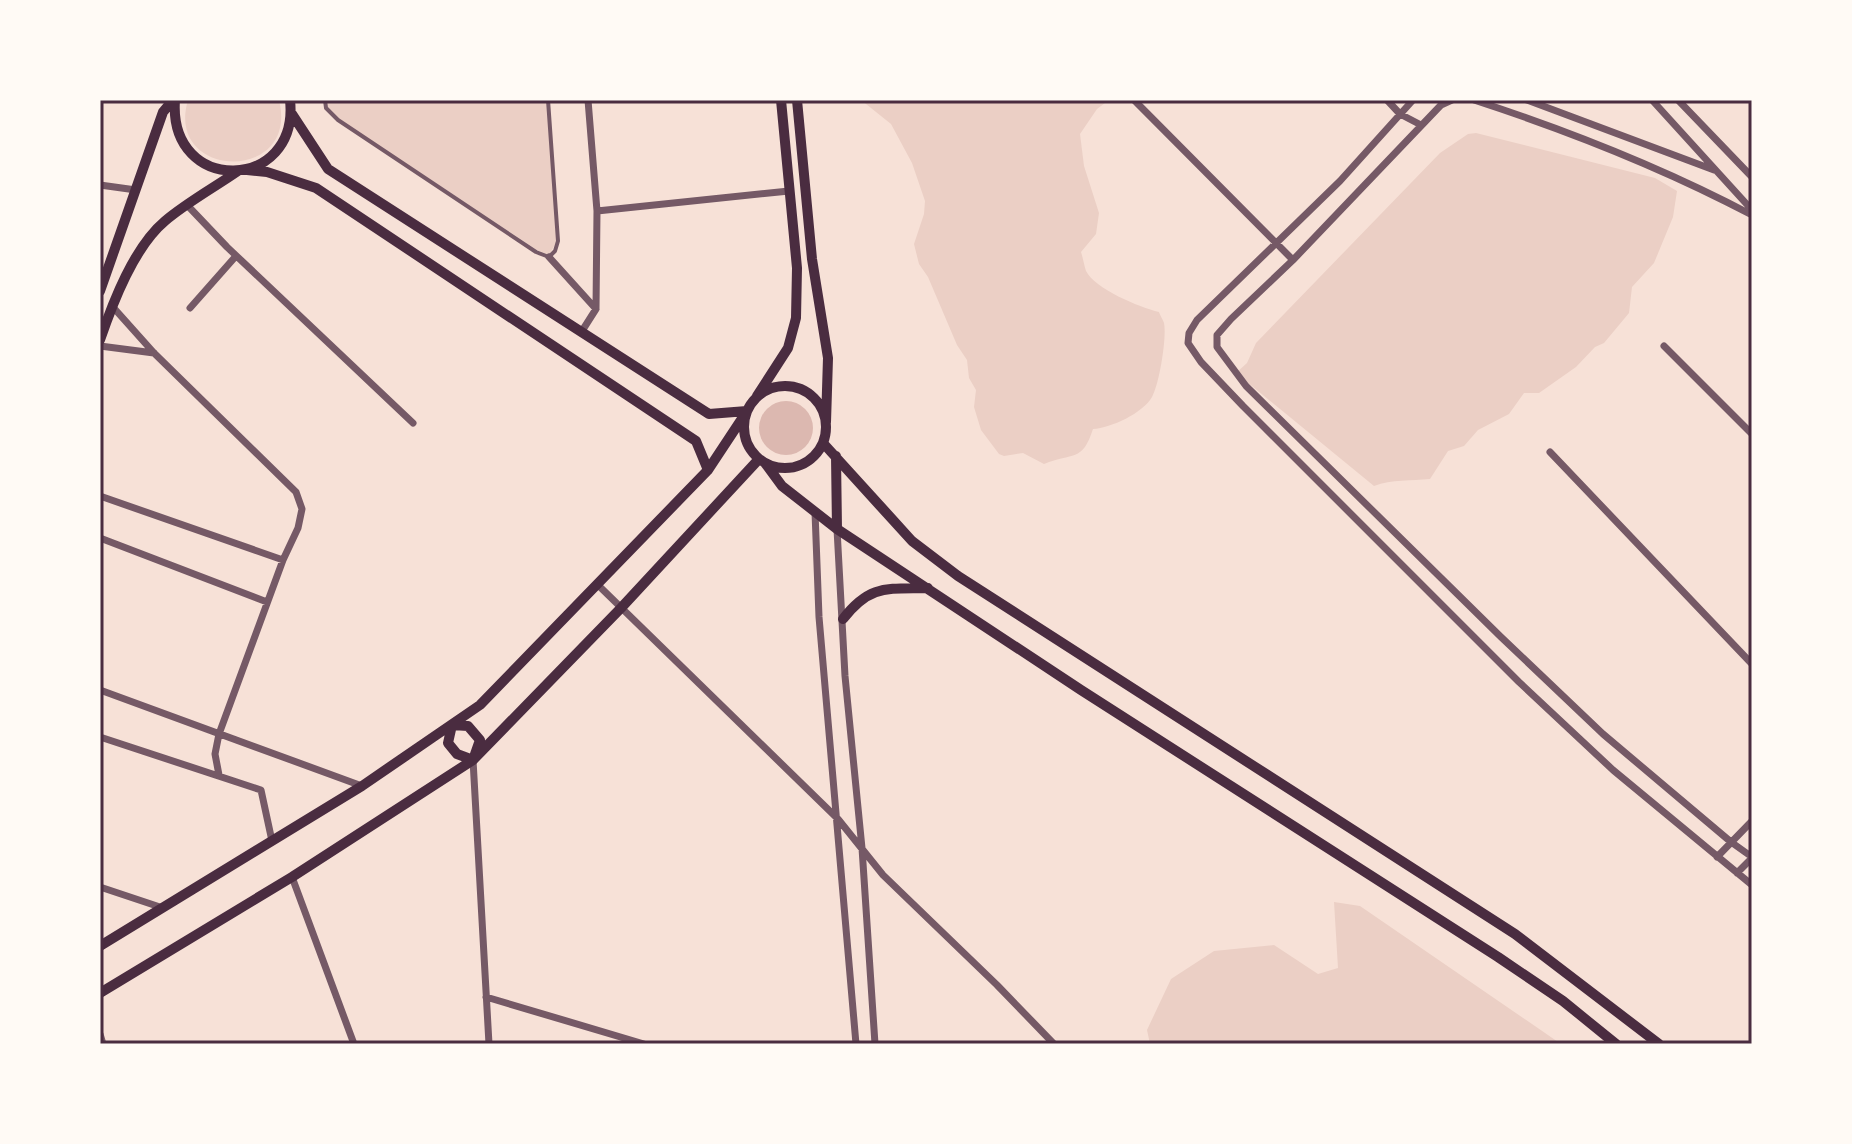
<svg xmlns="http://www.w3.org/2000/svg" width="1852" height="1144" font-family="'IBM Plex Sans',sans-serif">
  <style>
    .green { fill: #ebcfc5 }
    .water { fill: #dcb8b0 }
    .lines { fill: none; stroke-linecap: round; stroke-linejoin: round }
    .service { stroke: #755966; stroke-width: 4 }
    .minor { stroke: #755966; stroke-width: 7 }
    .secondary { stroke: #4a2c40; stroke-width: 10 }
    .neatline { fill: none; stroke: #4a2c40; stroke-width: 3 }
  </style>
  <rect width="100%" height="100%" fill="#f7e1d7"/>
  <path class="green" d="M188,100h91c21,84 -115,80 -91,0z
    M326,100h221l10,141 -8,14 -12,-5 -198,-131 -12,-12z
    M861,100h248l-12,9 -17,25 4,32 15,47 -3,21 -15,18c2,6 3,13 5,19 9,18 53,36 73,41 0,1 5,10 5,11 3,15 -5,62 -12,74 -9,16 -41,31 -59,32 -11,34 -20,23 -49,35l-21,-11 -19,3 -5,-2 -18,-24 -7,-23 2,-17 -7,-12 -2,-18 -10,-15 -29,-68 -9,-13 -5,-20 10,-30 1,-13 -13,-38 -21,-39z
    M1476,133l179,45 22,13 -4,26 -19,46 -22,24 -3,26 -25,30 -9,4 -19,20 -37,26h-15l-15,21 -31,16 -14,16 -16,5 -18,28c-19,2 -38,0 -56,7l-138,-113 11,-10 9,-20 184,-190 28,-19z
    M1334,902l26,4 201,138h-411l-3,-14 24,-51 43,-28 60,-6 44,29 20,-6z"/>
  <path class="water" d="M759 428a27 27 0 1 1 54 0a27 27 0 1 1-54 0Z"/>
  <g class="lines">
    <path class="service" d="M325,100l1,8 12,12 198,132 13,5 6,-6 3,-10 -10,-141"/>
    <path class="minor" d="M1134,100l159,160
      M1387,100l13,14 21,11
      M1413,100l-73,81 -143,139 -8,13 -1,10 13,19 42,44 276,276 94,88 139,115
      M1452,100l-11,5 -148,155 -62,59 -14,16v12l29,39 255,251 102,97 128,108 21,15
      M1474,100c95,31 189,68 278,115
      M1527,100l187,70
      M1652,100l100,110
      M1678,100l74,77
      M100,185l36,5
      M188,206l39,41 186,176
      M597,211l192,-20
      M549,257l47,52
      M112,306l42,47 142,139 6,17 -4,19 -15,32 -64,174 -4,20 4,21
      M190,308l46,-52
      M582,331l14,-22 1,-98 -9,-111
      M100,346l54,7
      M1664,346l88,88
      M1550,452l202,212
      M100,496l183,64
      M815,512l4,105 37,427
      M837,529l8,147 17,172 13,196
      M100,538l167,64
      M599,586l239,233 45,56 114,110 57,59
      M100,690l262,96
      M100,737l161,53 11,51
      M473,760l16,284
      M1717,857l35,-36
      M1737,873l15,-15
      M292,877l62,167
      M100,887l63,21
      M486,997l158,47
      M100,1034l3,10"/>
    <path class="secondary" d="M175,100c-7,96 125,92 115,0
      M797,100l15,159 16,99 -2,64
      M292,114l36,55 381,245 38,-3
      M247,170l20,2 49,16 380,253 12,29
      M100,291l63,-179 10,-12
      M100,340c13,-38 34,-93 65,-119 21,-18 50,-34 73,-50
      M744 427a41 41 0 1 1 82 0a41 41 0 1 1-82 0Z
      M757,396l31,-48 8,-30 1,-50 -16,-168
      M823,443l89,98 46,35 557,358 144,110
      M836,456l1,73
      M765,463l17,23 55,43 244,161 417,267 65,44 53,43
      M843,619c27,-35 44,-30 85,-31
      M452,725l16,1 12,14 -7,20 -16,-6 -9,-11z
      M100,946l262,-160 118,-81 228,-235 39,-59
      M100,993l192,-116 181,-117 148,-152 138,-149"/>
  </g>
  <rect width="1852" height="1144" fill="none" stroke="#fffaf5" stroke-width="204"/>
  <rect x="102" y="102" width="1648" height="940" class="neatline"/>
</svg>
